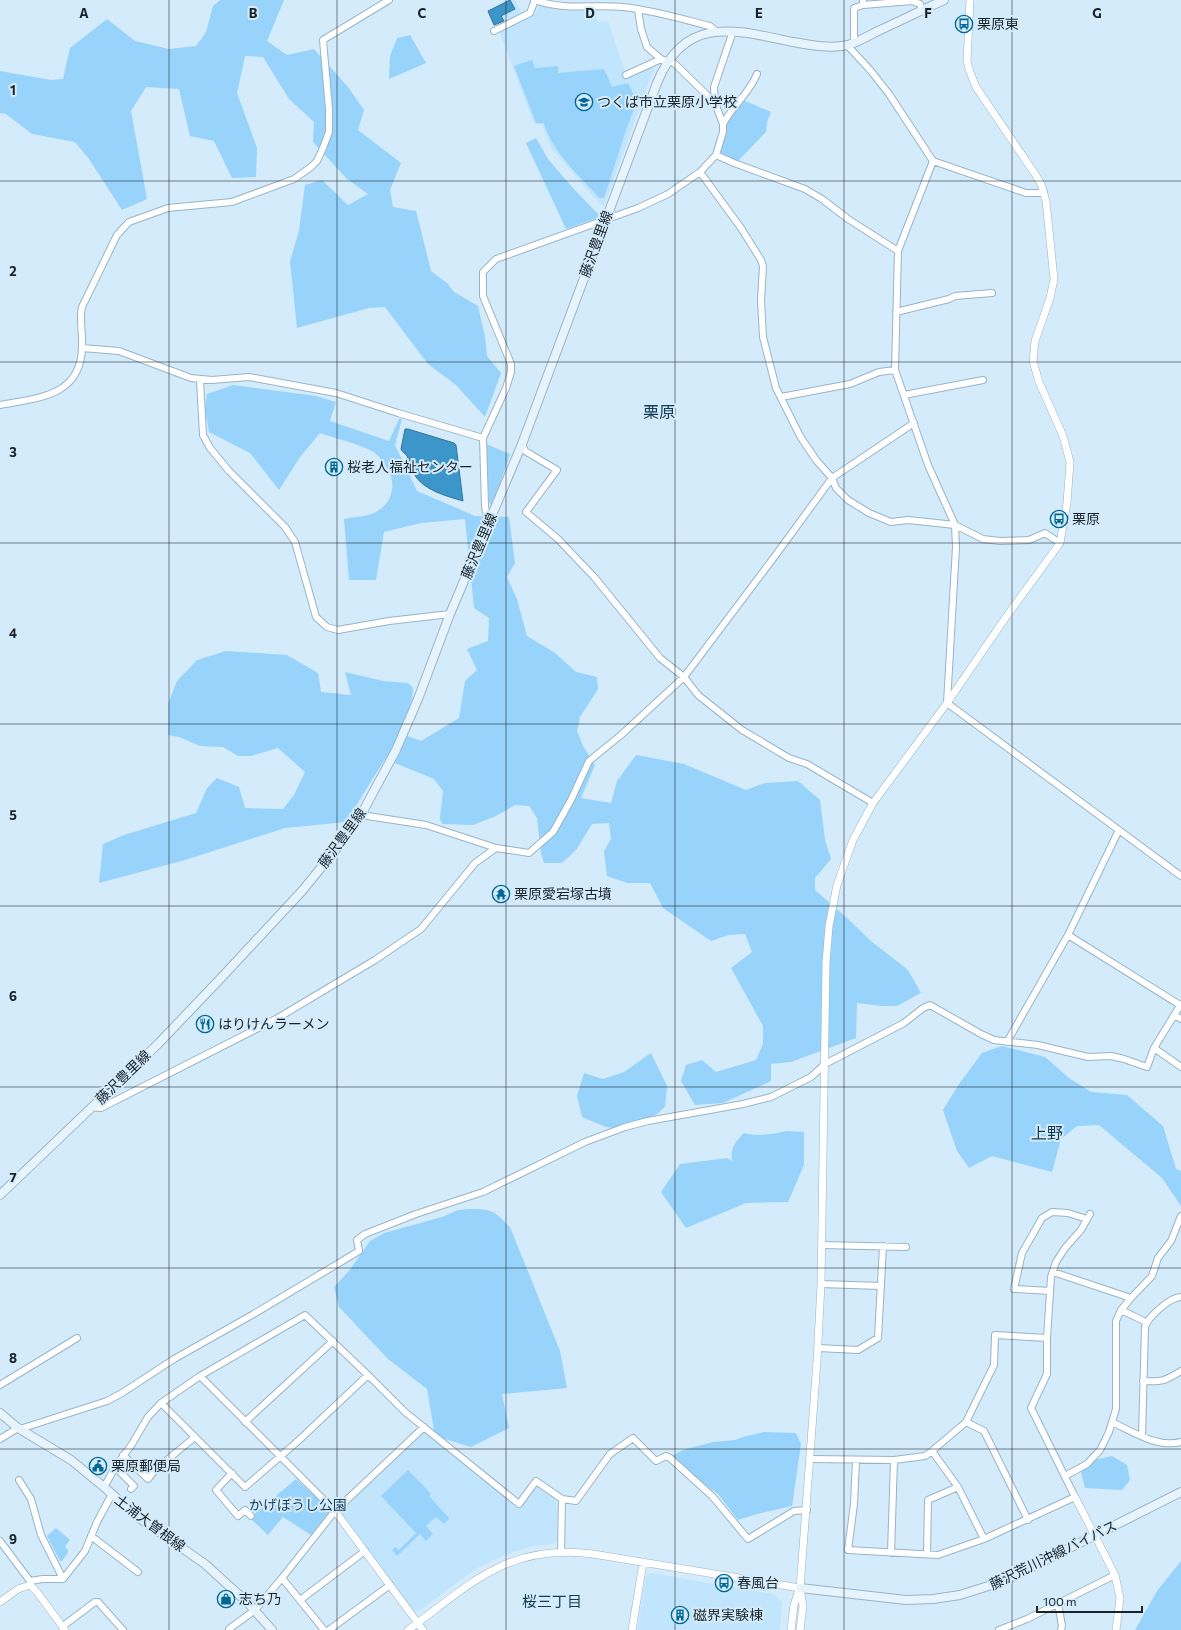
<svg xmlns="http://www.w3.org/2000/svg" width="1181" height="1630" font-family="Commissioner,'Noto Sans JP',sans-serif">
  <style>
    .built { fill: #c0e5fd }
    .green { fill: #97d3fa }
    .water { fill: #3d96ca; stroke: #32749a }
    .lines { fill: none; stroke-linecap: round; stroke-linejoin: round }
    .minor-casing { stroke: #98b4c7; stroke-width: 8 }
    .tertiary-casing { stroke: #98b4c7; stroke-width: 8 }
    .secondary-casing { stroke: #98b4c7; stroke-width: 10 }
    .minor { stroke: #fff; stroke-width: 6 }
    .tertiary { stroke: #fff; stroke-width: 7 }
    .secondary { stroke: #e8f4fc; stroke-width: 8 }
    .grid { fill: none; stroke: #18232a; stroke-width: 1; stroke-opacity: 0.55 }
    .labels { text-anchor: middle; stroke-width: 4; stroke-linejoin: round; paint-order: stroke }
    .poi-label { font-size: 14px; fill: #18232a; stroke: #d4ebfb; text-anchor: start }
    .street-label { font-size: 14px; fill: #18232a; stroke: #d4ebfb }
    .park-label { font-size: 14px; fill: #173d53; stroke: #d4ebfb }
    .neighbourhood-label { font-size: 15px; fill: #133b52; stroke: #d4ebfb }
    .quarter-label { font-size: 16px; fill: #133b52; stroke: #d4ebfb }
    .grid-label { font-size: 13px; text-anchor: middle; font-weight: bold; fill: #18232a; stroke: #d4ebfb; stroke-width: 4; stroke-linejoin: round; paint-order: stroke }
  </style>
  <rect width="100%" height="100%" fill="#d4ebfb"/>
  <path class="built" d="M508,0h7l10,19 10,-5 4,-9 24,5 34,1v11l11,-1 19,57 25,-12 3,3 -5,10 -46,127 -4,-2 -49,-56 -9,-23 -8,-1 -34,-91 -13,-22z
    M424,1432h3l15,14 47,39 31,22 16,-21h3l17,10 1,3v41l-4,4 -21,2 -19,6 -26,11 -13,7 -55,41 -6,-1 -71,-95 1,-6z
    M651,1573l122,21 9,8 -2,28h-143l9,-54z"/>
  <path class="green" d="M220,0h64l-17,41 20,14 27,-6 34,38 16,23 -6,20 43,33 -11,27 3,17 23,4 15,60 16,12 7,9 24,14 7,31 2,19 14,17 -16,44 -29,-32 -28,-21 -43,-57 -16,1 -72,20 -7,-67 9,-30 6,-46 17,-5 26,25 20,-11 -21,-15 -34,-37 1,-20 -25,-23 -26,-42 -18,-1 -8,37 20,55 -1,29 -24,1 -18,-37 -24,-5 -11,-47 -33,-2 -15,24 16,88 -25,11 -33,-51 -14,-17 -43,-8 -26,-20 -6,-1v-42l51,9 12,-1 7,-31 37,-29 28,22 34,8 27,-3 10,-14 7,-26z
    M410,35l16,28 -37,16 1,-23 7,-18z
    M532,60l3,8 23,-2v7l46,-4 8,18 16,-4 9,18 -11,29 -22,68h-5c-19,-22 -48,-47 -55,-75h-8l-22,-57z
    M743,100l28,12 -4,10 -1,10 -30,31 -17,-12 5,-12 4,-20z
    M536,138l12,21 23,27 28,29 -2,3 -31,11 -40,-86z
    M233,385l83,11 20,6 -6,19 59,20 10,-22h3l-7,26 22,46 58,25 34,1 6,46 -8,14 10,22 10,37 28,17 21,19 21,5 1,12 -18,28 -3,14 6,15 12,19 -14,33 30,5 6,-22 19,-26 48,9 62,26 19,-7 33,-2 22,19 5,40 6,19 -16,19v12l32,28 24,23 37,29 13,23 -24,13h-15l-25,-3 -1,35 -65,24 -20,2v17l-48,22 -28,2 -14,-24 5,-16 16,-5 14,12 40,-12 7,-16v-18l-32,-58 21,-16 -7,-18 -16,1 -18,6 -48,-33 -13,-25h-23l-20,-7 -3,-25 7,-12 -2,-16 -17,1 -16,26 -14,13h-18l-3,-10 -4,-35 -8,-12 -14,-1 -19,11 -23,9 -31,-1 -2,-6 3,-27 -9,-12 -49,-20 -39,63 -61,6 -100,32 -86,23 4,-39 21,-9 72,-22 11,-25 10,-10 22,9 6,21 38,1 11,-14 11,-23 -27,-24 -27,8h-13l-15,-9 -23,-1 -21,-9 -11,-2v-31l9,-23 20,-21 29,-9 61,4 31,18 3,19 30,3 -6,-23 38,9 25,2 5,5 -1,11 -12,34 21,8 38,-23 6,-37 12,-11 -10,-21 21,-8 1,-23 -15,-10 -9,-89 -44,4 -37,9 -8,48h-27l-5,-61c8,-2 16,-2 24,-4 20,-5 30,-25 21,-43 -4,-8 -9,-16 -17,-21 -16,-8 -35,-12 -52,-18l-20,24 -21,33 -29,-37 -41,-21 -4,-24 2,-14z
    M486,444l24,10 -14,41 -5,10 -2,-3z
    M1002,1046l43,11 24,21 22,14 36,3 36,31 13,43 5,2v35l-19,-28 -63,-53 -22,1 -16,13 -9,33 -60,-16 -23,12 -12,-17 -14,-41 16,-26 23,-31z
    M651,1053l16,33 -2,21c-3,2 -5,5 -8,7 -10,6 -21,3 -28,16l-23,-3 -24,-10 -5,-21 7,-23 19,6 21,-7z
    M787,1131l17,1v33l-16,37 -42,1 -60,25 -25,-36 19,-28 47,-6 5,3c-2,-12 3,-19 12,-28 15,4 28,1 43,-2z
    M470,1209c23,0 24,2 40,18l50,124 7,37 -65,6 7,34 -38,19 -36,-11 -8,-47 -39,-30 -49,-52 -5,-20 15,-16 21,-30 14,-8 58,-16 16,-7z
    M764,1432l32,1 5,11 -9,62 -35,8 -19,6 -20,-26 -18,-13 -28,-25 11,-6 30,-8 22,-2 8,-3z
    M1112,1456l15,9 3,15 -8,10 -37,-2 -4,-16 13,-12z
    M408,1470l23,24 -2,2 19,21 1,2 -5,5 -8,-7 -10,9 7,8 -7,7 -6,-7 -23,22 -5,-6 3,-3 4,3 17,-17 -35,-37z
    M296,1479l33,30 1,2 -19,24 -28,-18 -15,18 -18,-17z
    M56,1528l14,12 -5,6 3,4v3l-6,8h-2l-13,-25z
    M1181,1561v69h-46l22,-39z"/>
  <path class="water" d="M510,0l5,9 -14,7 3,5 -10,4 -6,-14z
    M405,429h3l46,14 2,2 7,56c-17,-5 -40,-11 -49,-27 -4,-5 -4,-12 -7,-18 -1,-2 -5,-4 -6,-7z"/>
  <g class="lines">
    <defs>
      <path id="minor" d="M534,0c33,11 56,4 89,7 29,3 59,12 87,19l6,5
        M863,5l49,-4 8,3 2,6
        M638,9l3,20 6,18 14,12 13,4 41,40
        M494,31l36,-18 5,-13
        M854,43v-35l9,-3v-5
        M847,45l24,26 18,23 44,67 93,32h18
        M626,75l35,-16
        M723,124c10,-19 26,-30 34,-50
        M716,155l18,8 71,26 17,10 26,20 50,32
        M933,161l-35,90 -3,119 33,95 27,60 1,22 -9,156 234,173
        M700,172l41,56 20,32 2,6 -2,34 2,37 13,51 24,48 16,24 16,18 4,10 12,12 21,13 22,9 17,-2 47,5 28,14 17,2 29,-1 16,-7 15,10
        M896,312l53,-13 6,-3 37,-3
        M82,348l37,3 72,27 21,2 37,-3 87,16 62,20 85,25
        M200,380l3,55 7,13 19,23 56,56 10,15 21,75 11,10 11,3 51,-9 61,-7
        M904,395l79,-15
        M781,397l69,-13 29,-12 16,-2
        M0,405c37,-7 81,-8 82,-58 1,-14 -3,-26 0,-40l35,-72 12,-13 39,-14 64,-6 62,-23 17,-12 6,-6 6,-13 6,-16v-23l-6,-69 66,-40
        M522,444l3,7 32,19 -31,42 32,27 37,39 65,80 24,19 14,18 44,35 47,28 18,6 66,39
        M488,524l-3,-18 -2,-68 23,-50 5,-16v-8l-28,-68v-24l13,-13 142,-51 30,-14 32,-22 16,-17 7,-23v-8l-8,-21 -1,-16 19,-56
        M361,815l65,10 70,23 33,5 24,-21 18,-32 18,-39 32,-26 63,-58 91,-121 57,-78 82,-55
        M1068,935l112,70
        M1174,1015l7,4
        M1007,1042l61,-107 51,-105
        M1154,1048l27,19
        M92,1107l9,1 175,-89 99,-59 46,-31 54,-66 21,-15
        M822,1245l84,2
        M1053,1272l78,26
        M821,1284l60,2
        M1050,1291l-36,-2 8,-36 20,-35 10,-6 16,1 19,6
        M1121,1310l25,12
        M818,1348l40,2 20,-12 5,-92
        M200,1376l135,135
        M1143,1381c19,1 22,0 38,-10
        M0,1385l77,-47
        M161,1403l84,84 53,-46 70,-66
        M245,1422l88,-81
        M966,1422l18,9 44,89
        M1112,1422c21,10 45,26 69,20
        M20,1429l87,-28 15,-8 52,-34 78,-44 107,-64 -2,-11 8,-6 51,-20 67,-22 102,-50 40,-15 23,-6 95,-17 28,-7 40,-20 14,-13 79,-41 19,-15 7,-3 51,29 13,6 44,5 50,12 23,-1 13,3 23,8 7,-19 27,-44
        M1142,1436l3,-109c3,-10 25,-30 36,-30
        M0,1439l18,-11
        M932,1451l26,36 26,52
        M123,1455l25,24 8,-10 39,-32
        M810,1459l84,1 31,-4 7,-5 34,-29 28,-57 1,-30 52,3
        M856,1460l-2,44 -6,46 90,5 46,-16 91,-42 -44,-89 16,-34v-36l4,-61 5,-15 9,-14 16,-18 9,-16
        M115,1467l19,19 -3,3
        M232,1473l-16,17 22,26 7,-6 6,6
        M1065,1476l22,-12 13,-14 9,-18 7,-23v-88l5,-11 10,-12 21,-22 6,-18 13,-17 10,-25
        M19,1480l12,19 10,36 22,44
        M104,1487l12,-21 16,-22 16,-27 13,-14 39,-27 105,-61 67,64 33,33 114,92 17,-23 26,18 -1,53
        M562,1499l14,2 34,-47 23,-16 23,23 10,-5 4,2 42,38 36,43 46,-28 13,-1
        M91,1536l47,36
        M0,1541l30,40v3
        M891,1553l3,-93
        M927,1554l1,-54 30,-13
        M282,1578l42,52
        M30,1581l13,-2h20l22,-28 12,-29 15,-28
        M300,1600l65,-49
        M1058,1603l4,23 -1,4
        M63,1626l32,-24h3l25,28
        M230,1630l-1,-1 26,-19 27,-32 53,-67 89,-84
        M329,1630l61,-45
        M999,1630l28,-11 88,-44"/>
      <path id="tertiary" d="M1075,1497l40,78 5,23 -4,32
        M335,1511l88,119
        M0,1602l18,-13 12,-4 7,7 28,38
        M408,1630c63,-46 100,-87 185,-76l207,34
        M632,1630l11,-67
        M791,1630l3,-25 5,-15
        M800,1630l3,-24 -3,-18 17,-227 4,-77 5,-321 3,-37 8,-41 16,-45 20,-37 74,-100 59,-86 54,-74 7,-40 3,-41 -7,-26 -24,-54 -6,-21 2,-20 15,-43 4,-19 -8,-78 -5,-17 -6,-10 -59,-87 -6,-15 -3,-11 3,-61"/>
      <path id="secondary" d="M0,1195l158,-151 63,-66 81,-87 40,-49 19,-27 35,-65 22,-51 32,-85 72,-170 135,-361c28,-69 78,-53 136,-41 17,3 37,7 55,3 10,-3 20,-9 30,-14 22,-10 44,-21 66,-31
        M0,1413l18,15 53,32 33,27 35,31 66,46 44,40 23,26
        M800,1588l106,12 27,-1 27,-4 44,-14 177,-89"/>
    </defs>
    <use href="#minor" class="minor-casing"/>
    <use href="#tertiary" class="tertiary-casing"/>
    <use href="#secondary" class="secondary-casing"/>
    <use href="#minor" class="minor"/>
    <use href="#tertiary" class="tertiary"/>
    <use href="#secondary" class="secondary"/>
  </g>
  <path class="grid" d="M169,0v1630M337,0v1630M506,0v1630M675,0v1630M844,0v1630M1012,0v1630M0,181h1181M0,362h1181M0,543h1181M0,724h1181M0,906h1181M0,1087h1181M0,1268h1181M0,1449h1181"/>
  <defs>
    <symbol id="bus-ring" viewBox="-11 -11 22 22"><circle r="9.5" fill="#d4ebfb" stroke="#006796" stroke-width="1.5"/><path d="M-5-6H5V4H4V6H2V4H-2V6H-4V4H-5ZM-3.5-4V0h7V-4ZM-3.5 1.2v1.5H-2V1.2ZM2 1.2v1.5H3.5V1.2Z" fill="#006796"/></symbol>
    <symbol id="school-ring" viewBox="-11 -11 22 22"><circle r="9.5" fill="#d4ebfb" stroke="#006796" stroke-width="1.5"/><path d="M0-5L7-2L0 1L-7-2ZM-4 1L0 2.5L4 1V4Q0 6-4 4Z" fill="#006796"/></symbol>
    <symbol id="building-ring" viewBox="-11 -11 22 22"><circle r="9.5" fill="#d4ebfb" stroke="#006796" stroke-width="1.5"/><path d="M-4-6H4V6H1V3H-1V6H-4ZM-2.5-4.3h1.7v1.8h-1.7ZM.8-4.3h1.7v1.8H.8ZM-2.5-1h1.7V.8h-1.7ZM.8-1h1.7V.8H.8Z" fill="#006796"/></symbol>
    <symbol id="temple-ring" viewBox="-11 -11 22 22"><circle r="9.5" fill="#d4ebfb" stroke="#006796" stroke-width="1.5"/><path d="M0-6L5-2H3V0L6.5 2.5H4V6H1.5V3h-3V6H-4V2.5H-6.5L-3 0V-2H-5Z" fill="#006796"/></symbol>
    <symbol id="restaurant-ring" viewBox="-11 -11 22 22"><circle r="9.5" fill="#d4ebfb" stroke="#006796" stroke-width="1.5"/><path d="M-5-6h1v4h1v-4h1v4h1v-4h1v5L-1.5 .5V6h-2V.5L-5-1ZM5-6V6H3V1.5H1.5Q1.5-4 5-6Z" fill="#006796"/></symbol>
    <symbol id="civic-ring" viewBox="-11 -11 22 22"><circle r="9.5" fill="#d4ebfb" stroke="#006796" stroke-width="1.5"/><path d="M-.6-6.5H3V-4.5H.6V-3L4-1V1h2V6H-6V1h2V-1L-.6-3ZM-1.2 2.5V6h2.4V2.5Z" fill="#006796"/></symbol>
    <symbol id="shop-ring" viewBox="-11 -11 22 22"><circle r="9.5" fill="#d4ebfb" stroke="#006796" stroke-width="1.5"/><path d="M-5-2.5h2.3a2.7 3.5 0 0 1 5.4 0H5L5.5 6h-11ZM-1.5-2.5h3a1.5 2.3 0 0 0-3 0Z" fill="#006796"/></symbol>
  </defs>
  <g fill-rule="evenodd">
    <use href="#bus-ring" x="954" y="14" width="20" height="20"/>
    <use href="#school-ring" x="574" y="92" width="20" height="20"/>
    <use href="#building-ring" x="324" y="457" width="20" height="20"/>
    <use href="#bus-ring" x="1049" y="509" width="20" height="20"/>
    <use href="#temple-ring" x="491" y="884" width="20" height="20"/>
    <use href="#restaurant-ring" x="195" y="1014" width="20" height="20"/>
    <use href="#civic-ring" x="88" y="1456" width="20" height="20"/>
    <use href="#bus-ring" x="714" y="1573" width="20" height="20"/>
    <use href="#shop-ring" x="216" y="1589" width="20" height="20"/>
    <use href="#building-ring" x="670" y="1605" width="20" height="20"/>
  </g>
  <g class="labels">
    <g class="poi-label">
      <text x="977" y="29">栗原東</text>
      <text x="597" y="107">つくば市立栗原小学校</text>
      <text x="347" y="472">桜老人福祉センター</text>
      <text x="1072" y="524">栗原</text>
      <text x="514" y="899">栗原愛宕塚古墳</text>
      <text x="218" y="1029">はりけんラーメン</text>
      <text x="111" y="1471">栗原郵便局</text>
      <text x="737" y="1588">春風台</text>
      <text x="239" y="1604">志ち乃</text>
      <text x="693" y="1620">磁界実験棟</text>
    </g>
    <g class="street-label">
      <text transform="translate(596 244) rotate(-70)" y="5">藤沢豊里線</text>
      <text transform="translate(479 546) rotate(-67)" y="5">藤沢豊里線</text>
      <text transform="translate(342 838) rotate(-54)" y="5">藤沢豊里線</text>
      <text transform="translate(123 1077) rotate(-44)" y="5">藤沢豊里線</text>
      <text transform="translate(150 1523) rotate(37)" y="5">土浦大曽根線</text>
      <text transform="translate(1053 1555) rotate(-26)" y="5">藤沢荒川沖線バイパス</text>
    </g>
    <g class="park-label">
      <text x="298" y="1510">かげぼうし公園</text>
    </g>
    <g class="neighbourhood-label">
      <text x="552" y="1607">桜三丁目</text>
    </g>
    <g class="quarter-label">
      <text x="659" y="418">栗原</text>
      <text x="1047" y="1139">上野</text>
    </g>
  </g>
  <g class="grid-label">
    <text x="84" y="18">A</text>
    <text x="253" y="18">B</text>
    <text x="422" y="18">C</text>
    <text x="590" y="18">D</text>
    <text x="759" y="18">E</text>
    <text x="928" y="18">F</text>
    <text x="1097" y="18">G</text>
    <text x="13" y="95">1</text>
    <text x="13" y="276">2</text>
    <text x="13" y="457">3</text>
    <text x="13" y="638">4</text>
    <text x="13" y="820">5</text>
    <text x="13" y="1001">6</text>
    <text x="13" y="1182">7</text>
    <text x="13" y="1363">8</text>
    <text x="13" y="1544">9</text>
  </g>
  <path d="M1037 1606v6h105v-6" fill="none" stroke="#18232a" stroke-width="2"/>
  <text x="1043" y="1606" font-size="12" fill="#18232a" stroke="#d4ebfb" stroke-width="3" paint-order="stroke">100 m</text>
</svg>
